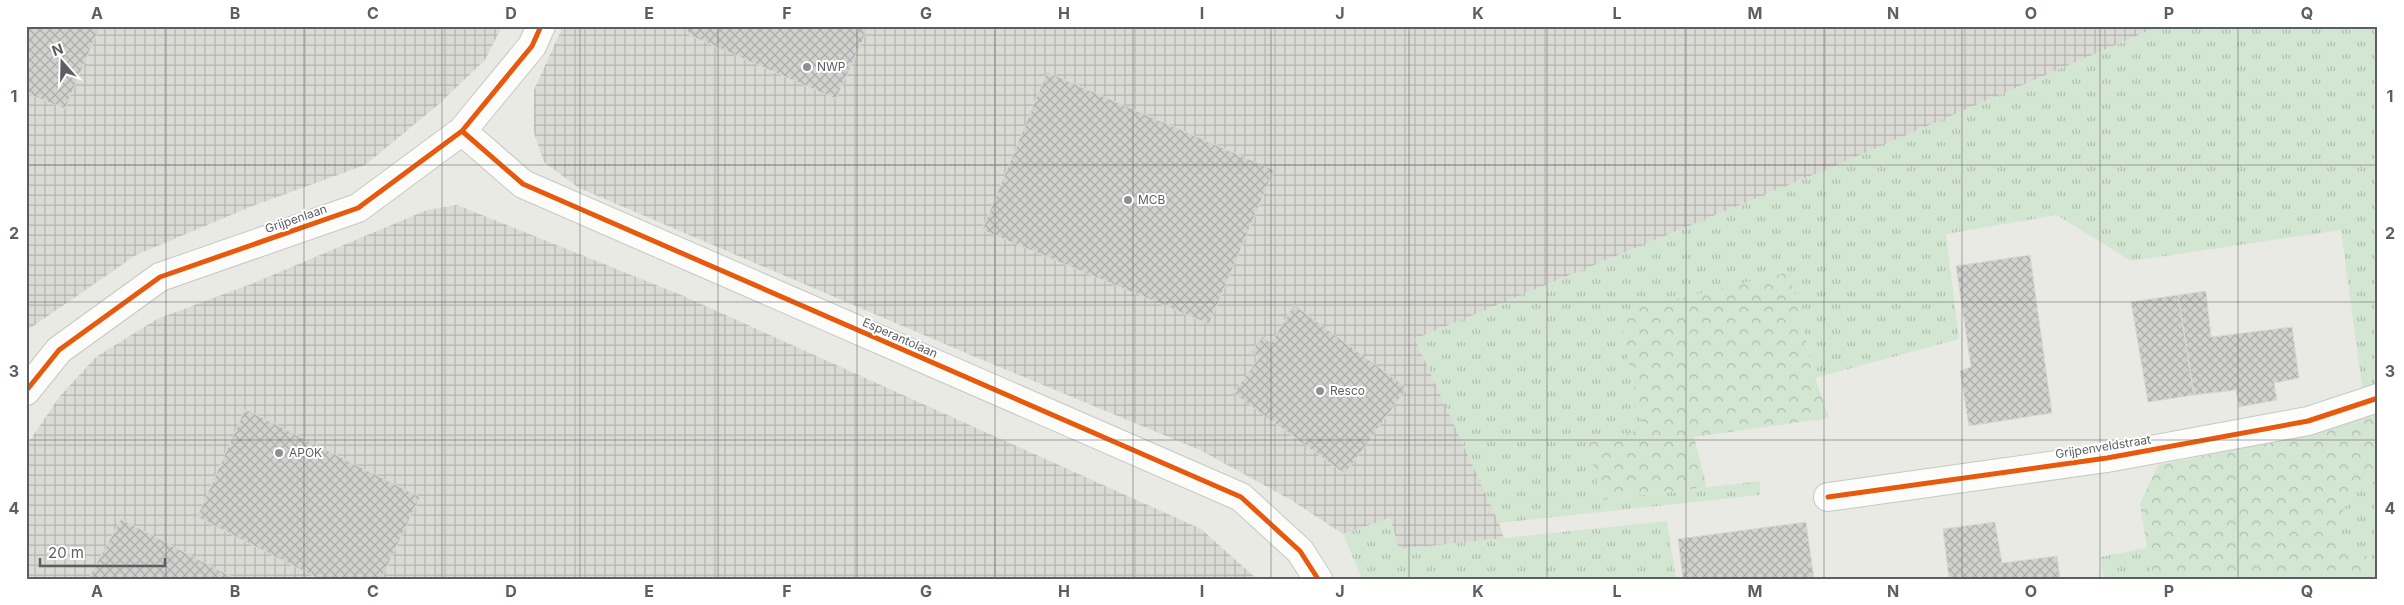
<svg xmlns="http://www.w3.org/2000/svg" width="2404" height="605" font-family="Inter,sans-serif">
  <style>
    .industrial { fill: url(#industrial-grid) }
    .grass { fill: url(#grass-tufts) }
    .forest { fill: url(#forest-crowns) }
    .building { fill: url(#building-cross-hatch); stroke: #dad8d4 }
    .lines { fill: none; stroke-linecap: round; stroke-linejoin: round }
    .minor-casing { stroke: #c7c7c7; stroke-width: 30 }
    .minor { stroke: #fcfcfb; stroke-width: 28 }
    .cycleway-casing { stroke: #fff; stroke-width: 8 }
    .cycleway { stroke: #e8590c; stroke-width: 5 }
    .grid { fill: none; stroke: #5b5e62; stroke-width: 1; stroke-opacity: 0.55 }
    .poi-dot { fill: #8d8f90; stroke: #fff; stroke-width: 2 }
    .labels { text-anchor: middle; stroke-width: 4; stroke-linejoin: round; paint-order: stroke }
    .poi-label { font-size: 12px; fill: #5b5e62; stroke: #fff; text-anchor: start }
    .street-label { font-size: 12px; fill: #5b5e62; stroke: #fff }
    .neatline { fill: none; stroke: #5b5e62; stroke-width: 2 }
    .grid-label { font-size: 16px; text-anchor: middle; font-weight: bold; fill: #5b5e62 }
  </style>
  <defs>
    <pattern id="industrial-grid" width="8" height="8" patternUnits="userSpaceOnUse" patternTransform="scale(1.25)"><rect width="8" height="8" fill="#dbdbd6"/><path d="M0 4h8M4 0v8" fill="none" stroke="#b5b5b1"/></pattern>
    <pattern id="grass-tufts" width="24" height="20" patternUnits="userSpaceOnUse" patternTransform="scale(1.25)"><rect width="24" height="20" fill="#d3e6d2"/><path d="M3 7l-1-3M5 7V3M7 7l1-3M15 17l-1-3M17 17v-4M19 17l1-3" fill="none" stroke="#aebeae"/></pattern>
    <pattern id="forest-crowns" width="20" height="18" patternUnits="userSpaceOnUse" patternTransform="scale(1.25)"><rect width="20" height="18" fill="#d3e6d2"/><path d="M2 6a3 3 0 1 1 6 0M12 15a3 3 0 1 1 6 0" fill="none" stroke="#aebeae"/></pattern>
    <pattern id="building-cross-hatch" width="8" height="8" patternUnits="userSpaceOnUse" patternTransform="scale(1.25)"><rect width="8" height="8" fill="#d1d1ce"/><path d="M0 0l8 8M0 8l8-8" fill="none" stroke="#adadab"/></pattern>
  </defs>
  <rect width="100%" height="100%" fill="#eaeae5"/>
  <path class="industrial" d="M26,26h476l-17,34 -46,44 -74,61 -115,42 -114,48 -110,76z
    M563,26h1597l-330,142 -415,171 84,184 5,16 -105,10 -9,-31 -47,16 -52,-34 -91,-50 -227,-94 -394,-168 -35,-26 -10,-29v-43z
    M457,205l224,90 520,234 56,50h-1231v-133l34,-50 36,-39 61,-38 94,-35 176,-74z"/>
  <path class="grass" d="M2160,26h218v363l-15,6 -22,-165 -210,31 -74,-46 -111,19 13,105 -144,39 -26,-106 -171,42 25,115 -42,71 159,-19v14l-261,28 -84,-184 415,-171z
    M2378,480v82l-47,-22 13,-31 15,-21z
    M1390,518l9,31 268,-28 9,58h-314l-19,-45z
    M2147,548l5,31h-48l-4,-22z"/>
  <path class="forest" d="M1789,272l26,106 14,40 -135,19 13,50 -106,13 -13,-57 55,-14 -25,-116z
    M2378,414v66l-19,8 -15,21 -12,31 46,22v17h-226l-12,-75 18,-39 159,-32z"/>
  <path class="building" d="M26,26h74l-35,83 -39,-16z
    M686,26h183l-33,73 -147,-64z
    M1047,72l227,98 -65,154 -227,-94z
    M2030,255l22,158 -83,13 -9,-55 11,-4 -15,-101z
    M2206,291l5,46 81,-10 7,51 -25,5 3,17 -38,7 -3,-17 -42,5 -16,-100z
    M2178,295l16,100 -46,7 -17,-100z
    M1294,305l113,83 -62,86 -112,-81 26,-35 -8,-7 12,-15 8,7z
    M245,409l175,88 -39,82h-62l-122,-62z
    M121,519l115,60h-148z
    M1806,522l8,57h-131l-5,-40z
    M1995,522l7,41 55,-7 3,23h-111l-6,-50z"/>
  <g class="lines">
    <defs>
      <path id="minor" d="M462,131l61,53 718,313 59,54 18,28
        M26,391l33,-41 101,-73 198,-69 104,-77 70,-85 9,-20
        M1828,497l279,-39 201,-37 70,-23"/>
    </defs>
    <use href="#minor" class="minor-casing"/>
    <use href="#minor" class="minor"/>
    <defs>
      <path id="cycleway" d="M462,131l61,53 718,313 59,54 18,28
        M26,391l33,-41 101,-73 198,-69 104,-77 70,-85 9,-20
        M1828,497l279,-39 201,-37 70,-23"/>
    </defs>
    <use href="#cycleway" class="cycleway-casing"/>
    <use href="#cycleway" class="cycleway"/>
  </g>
  <path class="grid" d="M166,26v553M304,26v553M442,26v553M580,26v553M718,26v553M857,26v553M995,26v553M1133,26v553M1271,26v553M1409,26v553M1547,26v553M1686,26v553M1824,26v553M1962,26v553M2100,26v553M2238,26v553M26,165h2352M26,302h2352M26,440h2352"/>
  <g class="poi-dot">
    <circle cx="807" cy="67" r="5"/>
    <circle cx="1128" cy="200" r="5"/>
    <circle cx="1320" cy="391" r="5"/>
    <circle cx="279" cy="453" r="5"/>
  </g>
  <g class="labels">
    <g class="poi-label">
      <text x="817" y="71">NWP</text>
      <text x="1138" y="204">MCB</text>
      <text x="1330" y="395">Resco</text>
      <text x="289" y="457">APOK</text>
    </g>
    <g class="street-label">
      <text transform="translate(296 219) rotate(-19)" y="4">Grijpenlaan</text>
      <text transform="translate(900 338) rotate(24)" y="4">Esperantolaan</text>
      <text transform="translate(2103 447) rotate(-9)" y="4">Grijpenveldstraat</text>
    </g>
  </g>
  <rect width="2404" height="605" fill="none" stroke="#ffffff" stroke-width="55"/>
  <g transform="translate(62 62) rotate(340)" stroke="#ffffff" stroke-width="4" paint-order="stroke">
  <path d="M0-4L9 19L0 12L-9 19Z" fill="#5b5e62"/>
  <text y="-8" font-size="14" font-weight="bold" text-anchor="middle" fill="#5b5e62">N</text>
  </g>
  <path d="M40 558v8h125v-8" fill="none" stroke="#5b5e62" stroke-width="2.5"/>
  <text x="48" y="558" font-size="15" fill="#5b5e62" stroke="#ffffff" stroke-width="4" paint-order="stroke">20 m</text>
  <rect x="28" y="28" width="2348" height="550" class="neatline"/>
  <g class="grid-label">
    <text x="97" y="19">A</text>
    <text x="235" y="19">B</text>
    <text x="373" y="19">C</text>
    <text x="511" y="19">D</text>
    <text x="649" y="19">E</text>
    <text x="787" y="19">F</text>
    <text x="926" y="19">G</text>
    <text x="1064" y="19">H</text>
    <text x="1202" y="19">I</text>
    <text x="1340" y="19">J</text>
    <text x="1478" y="19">K</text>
    <text x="1617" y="19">L</text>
    <text x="1755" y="19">M</text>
    <text x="1893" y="19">N</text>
    <text x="2031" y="19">O</text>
    <text x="2169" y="19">P</text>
    <text x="2307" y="19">Q</text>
    <text x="14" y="102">1</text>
    <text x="2390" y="102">1</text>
    <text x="14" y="239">2</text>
    <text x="2390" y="239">2</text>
    <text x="14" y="377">3</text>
    <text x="2390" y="377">3</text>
    <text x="14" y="514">4</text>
    <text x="2390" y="514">4</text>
    <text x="97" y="597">A</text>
    <text x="235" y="597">B</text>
    <text x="373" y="597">C</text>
    <text x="511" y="597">D</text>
    <text x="649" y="597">E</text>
    <text x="787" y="597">F</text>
    <text x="926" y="597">G</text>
    <text x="1064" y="597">H</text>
    <text x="1202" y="597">I</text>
    <text x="1340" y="597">J</text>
    <text x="1478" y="597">K</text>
    <text x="1617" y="597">L</text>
    <text x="1755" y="597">M</text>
    <text x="1893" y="597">N</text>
    <text x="2031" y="597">O</text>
    <text x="2169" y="597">P</text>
    <text x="2307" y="597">Q</text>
  </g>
</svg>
